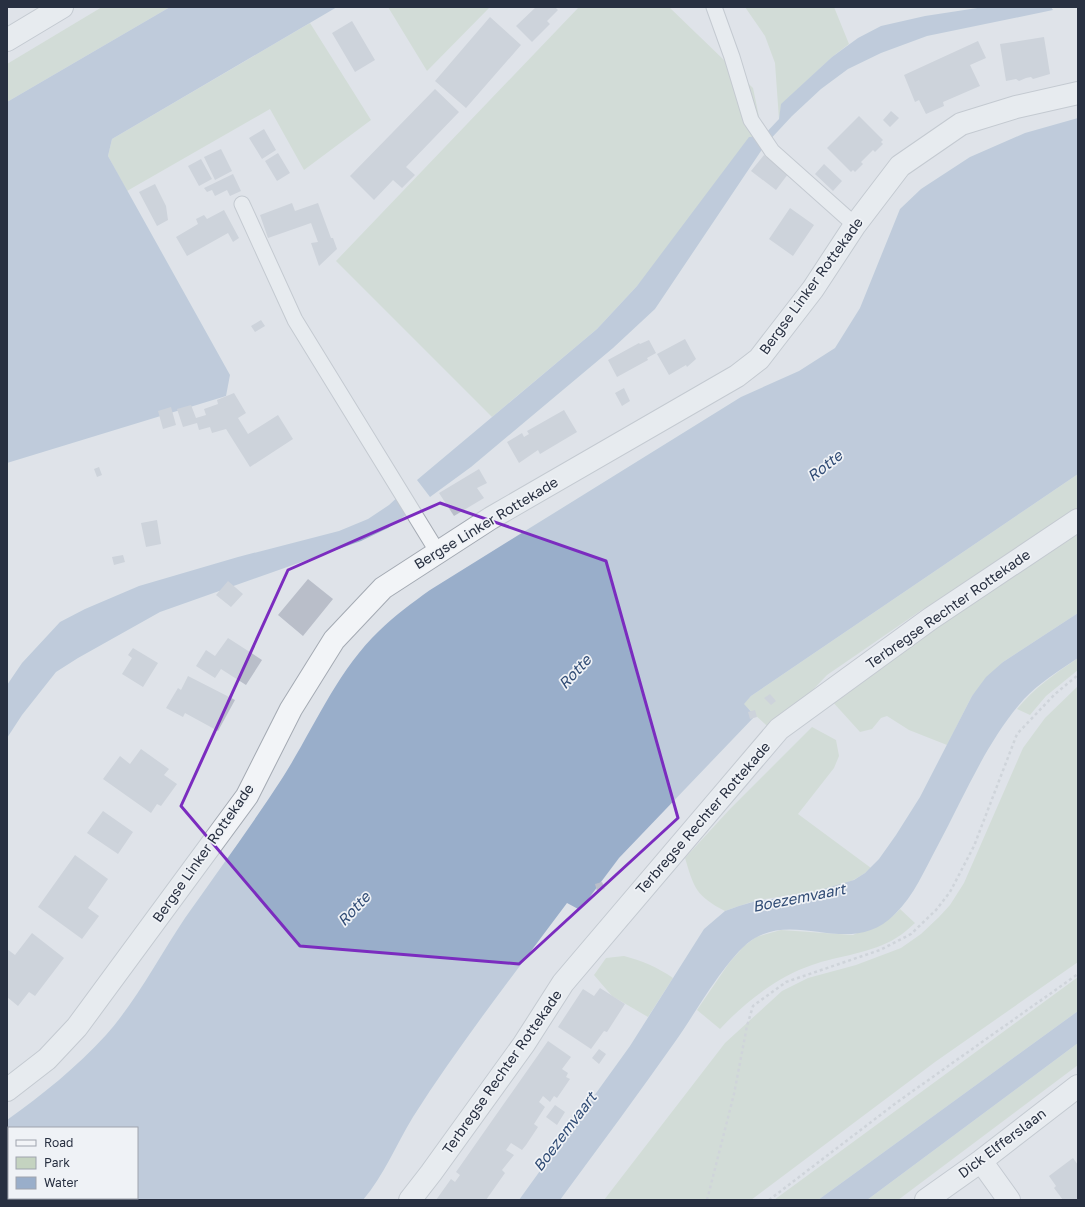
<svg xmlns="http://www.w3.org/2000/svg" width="1085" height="1207" font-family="'Golos Text',sans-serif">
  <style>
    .green { fill: #c4d3c0 }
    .water { fill: #99aeca; fill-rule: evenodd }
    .building { fill: #b9bec9 }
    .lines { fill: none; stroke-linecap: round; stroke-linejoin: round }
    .service-casing { stroke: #a4aab3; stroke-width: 17 }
    .minor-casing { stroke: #a4aab3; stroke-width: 24 }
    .tertiary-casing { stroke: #a4aab3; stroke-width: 24 }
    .path { stroke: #bdc1c8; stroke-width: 2.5; stroke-dasharray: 3 3; stroke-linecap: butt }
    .service { stroke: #f2f4f7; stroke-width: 15 }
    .minor { stroke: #f2f4f7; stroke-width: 22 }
    .tertiary { stroke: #f2f4f7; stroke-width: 22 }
    .marked { fill: none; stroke: #7b2cbf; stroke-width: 3; stroke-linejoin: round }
    .labels { text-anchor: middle; stroke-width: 3.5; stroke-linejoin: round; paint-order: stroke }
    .street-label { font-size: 14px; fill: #283041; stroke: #eff2f6 }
    .water-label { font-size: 15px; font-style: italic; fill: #314c75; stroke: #eff2f6 }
  </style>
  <rect width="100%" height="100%" fill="#dfe3e9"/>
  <path class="green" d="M102,7h68l-163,95v-38z
    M388,7h102l-63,64z
    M579,7h90l84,81 10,48 -126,150 -40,43 -105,88 -156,-156z
    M745,7h89l15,37 -17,13 -50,47 -3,15 -4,-56 -10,-27z
    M310,23l61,97 -67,50 -34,-61 -143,82 -19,-35 4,-17z
    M1078,474v37l-137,91 -18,7 -96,66 -21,22 -30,37 -33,-30 8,-8z
    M1078,525v88l-75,49 -31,34 -25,49 -38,-15 -22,-14 -6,2 -9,11 -12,3 -29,-32z
    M1078,658v12l-32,26 -16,19 -13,-6c17,-21 39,-36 61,-51z
    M1078,686v276l-143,100 -184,138h-147l121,-157 57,-52 26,-13 48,-13 45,-17 20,-14 18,-17 11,-12 14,-22 59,-135 22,-30z
    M812,727l24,13 3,16 -5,12 -36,46 73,54c-29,27 -80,25 -116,33 -10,3 -20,6 -30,10 -29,-15 -31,-23 -40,-53l45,-49z
    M900,909l15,14c-6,5 -12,11 -19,15 -23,15 -59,18 -84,27 -35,12 -67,37 -92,64l-23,-19 32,-47 15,-17 12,-9 25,-7 72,5 41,-20z
    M624,956c19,5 33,11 49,22l-25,39 -36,-21 -18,-21 12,-17z
    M1078,977v34l-260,189h-44z
    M1078,1043v22l-180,135h-31z"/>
  <path class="water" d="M170,7h167l-225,132 -4,17 122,219 -4,21 -219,67v-361z
    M984,7h67l2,3 -126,26 -46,17 -33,16 -27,20 -29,27 -27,29 -110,164 -42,39 -142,119 -41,30 -13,-17 180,-151 40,-43 112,-149 14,-1 16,-17 2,-15 51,-47 26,-19 23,-12 44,-10z
    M1078,118v356l-327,222 -7,8 11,12 -136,142 -39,52 -13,-7c-52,70 -107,140 -154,214 -17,28 -29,58 -50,83h-356v-80c35,-25 70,-53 99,-85 31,-35 53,-78 79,-117 33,-47 67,-93 98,-141 31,-49 54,-106 96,-146 16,-16 33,-28 51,-41l311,-193 58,-26 36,-23 25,-40 40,-99 21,-20 49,-32 55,-24zM9,1128h128v70h-128z
    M402,493l12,16 -26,19 -27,13 -201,71 -82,46 -22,14 -34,43 -15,23v-53l15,-22 38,-41 25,-13 54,-23 99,-29 101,-26 29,-12 21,-14z
    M1078,613v45c-18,12 -39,25 -54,41 -38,43 -60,98 -87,148 -12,22 -23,49 -42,67 -43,44 -95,-2 -140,24 -26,15 -59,74 -78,101 -38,54 -78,108 -117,161h-41l111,-154 74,-117 21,-18 14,-5 17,-5 51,-7 47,-14 11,-7 14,-14 17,-24 24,-38 52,-101 14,-19 17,-15z
    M1078,1011v32l-211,157h-49z"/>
  <path class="building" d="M536,7h19l3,3 -11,11 3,3 -18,18 -16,-16z
    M490,17l31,28 -55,63 -31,-27z
    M352,21l23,39 -20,12 -23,-39z
    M1044,37l6,37 -17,5 -2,-2 -5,1 -7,3 -3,-2 -10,2 -6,-37z
    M978,41l8,17 -16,7 10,21 -37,16 1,4 -18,8 -7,-14 -4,2 -11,-27z
    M435,89l24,23 -53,55 9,8 -13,13 -9,-8 -19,20 -24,-24z
    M891,111l8,7 -9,9 -7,-7z
    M859,116l24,24 -2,2 2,2 -8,8 -2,-2 -12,12 2,2 -8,8 -2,-2 -2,2 -24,-24z
    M264,129l12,21 -14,9 -13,-21z
    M221,149l11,22 -17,9 -11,-23z
    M278,153l12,20 -13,8 -12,-20z
    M764,155l24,19 -12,16 -25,-19z
    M201,159l11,20 -13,7 -11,-20z
    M824,164l18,17 -9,10 -18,-17z
    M233,174l8,17 -11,5 -3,-6 -12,6 -3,-6 -5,2 -3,-4z
    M155,184l11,22 2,14 -11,6 -18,-34z
    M292,203l3,8 23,-8 13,35h2l4,11 -18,17 -8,-23 7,-1 -7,-19 -43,15 -8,-23z
    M790,208l24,17 -21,31 -24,-17z
    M224,210l15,28 -6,4 -5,-9 -41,23 -11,-19 22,-13 -2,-5 8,-4 3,4z
    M261,320l4,6 -10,6 -4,-6z
    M685,339l11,20 -9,8 -1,-2 -17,10 -12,-21z
    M649,340l7,13 -9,5 1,2 -31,17 -9,-17 31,-17 1,1z
    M624,388l6,13 -8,5 -7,-13z
    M234,393l12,20 -8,5 10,16 30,-19 15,24 -43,28 -24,-38 -14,4 -2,-6 -11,3 -2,-7 -14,4 -6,-18 14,-4 5,13 10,-3 -2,-6 14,-5 -1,-4z
    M171,407l5,18 -13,4 -5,-18z
    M564,410l13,22 -37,22 -2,-4 -19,13 -12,-21 15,-9 2,4 5,-3 -2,-3z
    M99,467l3,8 -5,2 -3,-8z
    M479,469l8,14 -10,5 7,10 -30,18 -15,-23z
    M157,520l4,24 -15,3 -5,-24z
    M123,555l2,7 -11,3 -2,-8z
    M308,579l25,20 -30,37 -25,-21z
    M228,581l15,13 -12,13 -15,-12z
    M228,638l34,22 -16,25 -25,-16 -6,9 -19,-12 10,-16 9,6z
    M133,648l25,15 -15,24 -21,-13 10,-16 -4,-3z
    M188,676l47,24 -17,31 -33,-18 -2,4 -17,-9 12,-20 3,2z
    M770,694l6,7 -5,4 -7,-7z
    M755,710l2,7 -7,2 -2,-7z
    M141,749l28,20 -5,6 13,9 -16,22 -4,-2 -6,9 -48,-34 17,-23 10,8z
    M103,811l30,21 -15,22 -31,-21z
    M75,855l33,24 -20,29 11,8 -17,23 -44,-32z
    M602,882l3,7 -8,2 -2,-7z
    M32,933l32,25 -29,38 -6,-4 -11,14 -11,-9v-48l8,6z
    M600,988l25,16 -18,28 -3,-1 -13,18 -33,-22 25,-38 11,7z
    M548,1041l23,16 -9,12 6,4 -2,4 4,2 -13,19 -3,-2 -4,6 -7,-6 -4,6 6,5 -11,17 4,3 -12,18 -4,5 -11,-7 -5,7 8,5 -12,15 3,3 -19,27h-50l15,-21 4,3 5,-7 -4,-3z
    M599,1049l7,5 -7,10 -7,-6z
    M555,1105l10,7 -8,13 -11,-8z
    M1073,1158l5,7v35h-15l-9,-12 2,-2 -7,-10z"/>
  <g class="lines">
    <defs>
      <path id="service" d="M714,7l18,50 19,63 21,31 83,74
        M242,204l53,116 142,231"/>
      <path id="minor" d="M7,1090l40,-31 30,-32 170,-231 44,-87 43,-69 49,-52 108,-70 246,-142 22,-17 54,-70 42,-64 45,-59 61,-42 55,-17 62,-14
        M981,1161l28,39
        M410,1200l21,-27 93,-129 39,-61 216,-254 151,-110 148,-99
        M926,1200l55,-39 97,-75"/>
      <path id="tertiary" d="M7,40l55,-33"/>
    </defs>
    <use href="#service" class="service-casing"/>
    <use href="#minor" class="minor-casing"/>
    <use href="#tertiary" class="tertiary-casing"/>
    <path class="path" d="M707,1200l27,-106 13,-68 6,-20 33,-24 94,-32 31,-16 25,-24 14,-18 24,-46 43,-112 38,-40 23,-19
      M769,1200l127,-97 182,-129"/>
    <use href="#service" class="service"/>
    <use href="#minor" class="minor"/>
    <use href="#tertiary" class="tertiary"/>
  </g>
  <path d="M0 0H1085V1207H0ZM440,503l166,58 72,257 -159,146 -219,-18 -119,-140 107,-236z" fill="#dfe3e9" fill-opacity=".55" fill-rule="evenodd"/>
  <path class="marked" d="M440,503l166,58 72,257 -159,146 -219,-18 -119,-140 107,-236z"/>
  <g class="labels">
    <g class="street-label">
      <text transform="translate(811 286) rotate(-54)" y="5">Bergse Linker Rottekade</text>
      <text transform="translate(486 523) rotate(-31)" y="5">Bergse Linker Rottekade</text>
      <text transform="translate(948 609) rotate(-35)" y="5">Terbregse Rechter Rottekade</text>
      <text transform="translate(703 818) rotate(-49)" y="5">Terbregse Rechter Rottekade</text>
      <text transform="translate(203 853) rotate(-55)" y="5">Bergse Linker Rottekade</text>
      <text transform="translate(502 1072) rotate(-55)" y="5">Terbregse Rechter Rottekade</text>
      <text transform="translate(1002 1143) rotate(-37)" y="5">Dick Elfferslaan</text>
    </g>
    <g class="water-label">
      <text transform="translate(825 466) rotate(-38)" y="5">Rotte</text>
      <text transform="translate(575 672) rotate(-47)" y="5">Rotte</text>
      <text transform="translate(799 898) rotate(-11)" y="5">Boezemvaart</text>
      <text transform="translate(354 909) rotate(-47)" y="5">Rotte</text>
      <text transform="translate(565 1132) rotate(-53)" y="5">Boezemvaart</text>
    </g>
  </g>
  <rect width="1085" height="1207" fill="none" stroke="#283041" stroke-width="16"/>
  <rect x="8" y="1127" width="130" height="72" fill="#eff2f6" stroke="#9fa4ae"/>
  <rect x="16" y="1140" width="20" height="6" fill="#f2f4f7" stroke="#9fa4ae"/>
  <text x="44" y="1147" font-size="12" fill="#283041">Road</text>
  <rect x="16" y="1157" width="20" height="12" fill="#c4d3c0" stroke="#9fa4ae"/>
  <text x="44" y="1167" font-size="12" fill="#283041">Park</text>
  <rect x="16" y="1177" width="20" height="12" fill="#99aeca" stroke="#9fa4ae"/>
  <text x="44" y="1187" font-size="12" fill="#283041">Water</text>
</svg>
